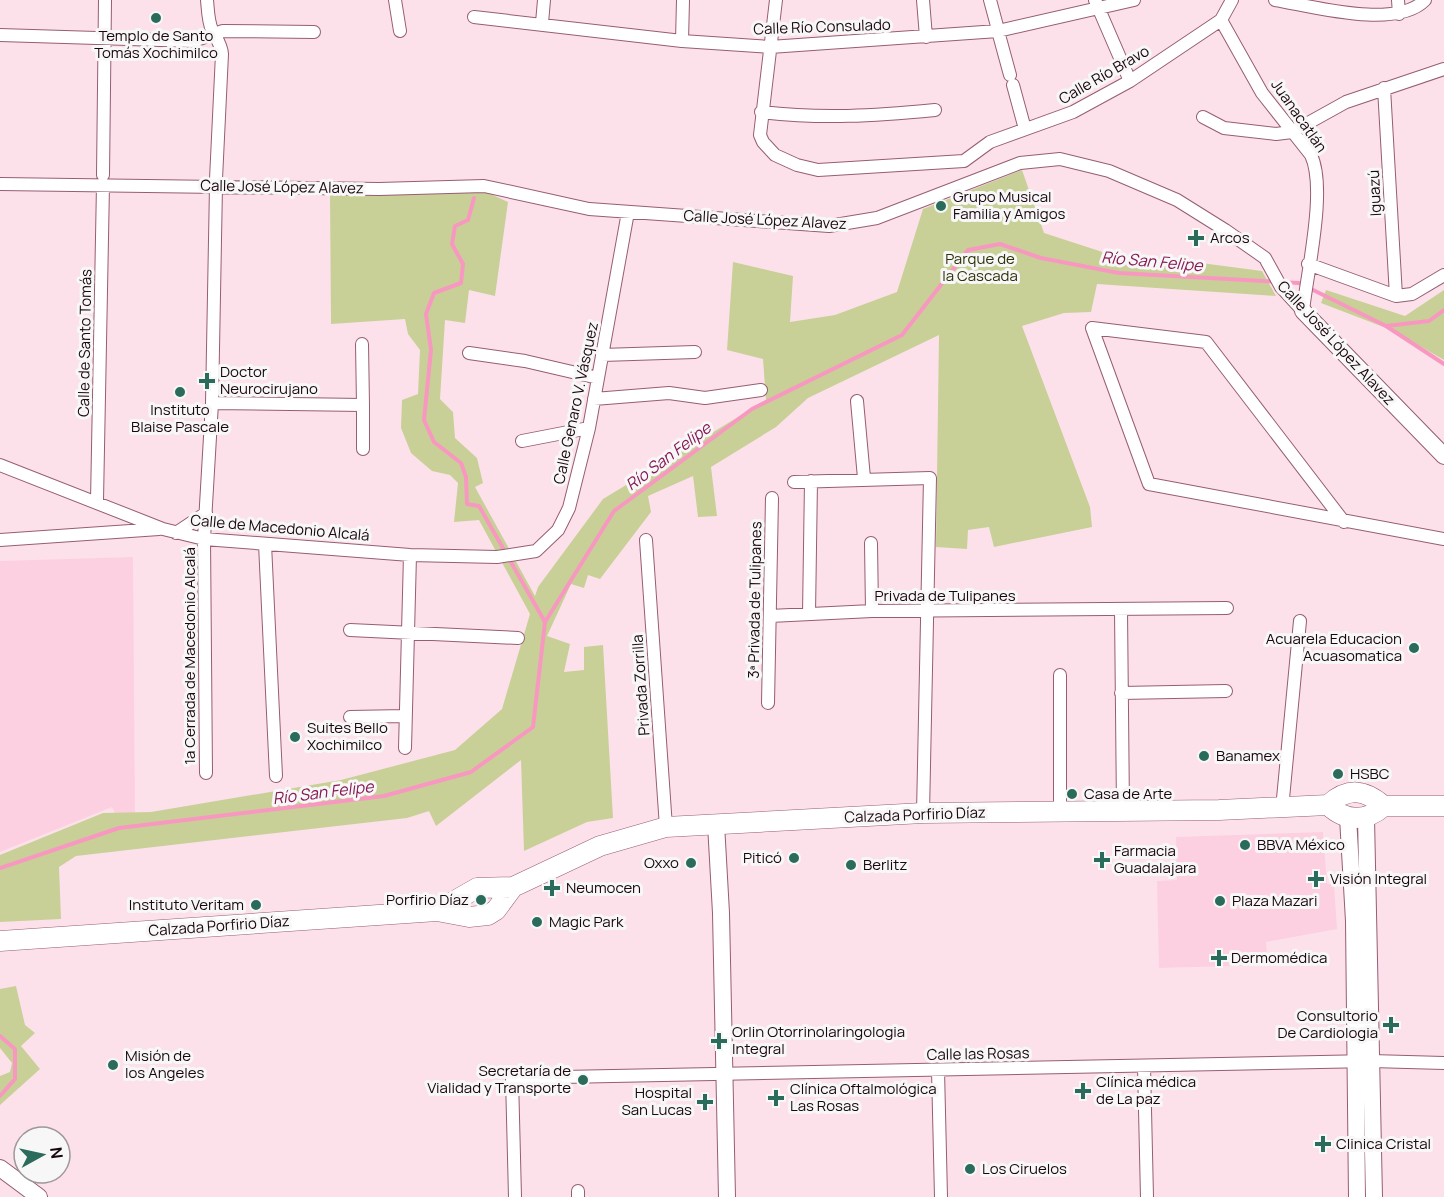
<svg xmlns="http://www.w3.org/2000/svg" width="1444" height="1197" font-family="Manrope,sans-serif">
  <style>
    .built { fill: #fcd0e0 }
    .green { fill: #c8d097 }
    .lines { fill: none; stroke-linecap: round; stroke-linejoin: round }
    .stream { stroke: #f898c0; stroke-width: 4 }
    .street-casing { stroke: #965d74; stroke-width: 14 }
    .secondary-casing { stroke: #965d74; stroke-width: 18 }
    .primary-casing { stroke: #965d74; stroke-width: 21 }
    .street { stroke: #fff; stroke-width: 12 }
    .secondary { stroke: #fff; stroke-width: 16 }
    .primary { stroke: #fff; stroke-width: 20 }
    .poi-dot { fill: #2a6b5b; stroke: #f7f7f7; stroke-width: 2 }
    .labels { text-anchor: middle; stroke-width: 6; stroke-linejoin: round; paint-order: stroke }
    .street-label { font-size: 15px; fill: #1a060f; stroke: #f7f7f7 }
    .poi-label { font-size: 15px; fill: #1a060f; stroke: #f7f7f7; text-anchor: start }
    .park-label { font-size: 15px; fill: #2f3208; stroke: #f7f7f7 }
    .water-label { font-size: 16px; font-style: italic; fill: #871853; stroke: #f7f7f7 }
  </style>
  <rect width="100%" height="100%" fill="#fce1eb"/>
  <path class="built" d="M133,557l2,258 -18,2 -5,-10 -112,45v-291z
    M1323,832l4,52h7l3,45 -71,13 2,23 -109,3 -2,-87 20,-1 -1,-43z"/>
  <path class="green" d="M1022,170l22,63 80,26 77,4 61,8 14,25 -179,-12 -6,28 -27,1 -42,13 68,181 2,20 -98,20 -5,-20 -21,3 -1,19 -31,-2 3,-212 -131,63 -32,29 -65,40 6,49 -19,1 -5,-41 -45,20 3,16 -51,67 -12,-4 -4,13 -13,-4 -24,52 23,8 -6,28 20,-2v-23l19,-2 10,173 -26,4 -63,29 -3,-91 -85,66 -7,-15 -22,7 -331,38 -17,11 2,52 -61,3v-67l103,-42 48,-1 190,-32 114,-30 47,-41 28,-95 -51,-94 -25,2 4,-39 -8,-8 -18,-4 -21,-18 -10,-25 1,-28 16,-6 2,-44 -12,-16 -3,-15 -74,5 -1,-128 145,-9 33,15 -13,94 -26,-6 -4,33 -20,-3 -5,79 13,13 2,26 22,20 6,25 -8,4 60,109 3,-9 65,-88 163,-99 -3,-41 -36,-9 6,-88 60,14 -3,46 45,-7 62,-23 26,-83z
    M1326,290l79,26 39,-26v70l-50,-29 -73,-28z
    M16,986l9,39 10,8 -14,13 19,23 -40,36v-29l10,-4 2,-9 -12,-15v-59z"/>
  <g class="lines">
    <path class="stream" d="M474,198l-6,22 -13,6 -3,18 11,20 -2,19 -27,10 -8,21 5,36 -7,70 10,22 27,21 5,14 1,27 12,2 66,116
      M1386,326l43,-5 15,-11
      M0,868l119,-40 265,-32 87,-24 62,-45 12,-105 69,-111 138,-102 150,-74 66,-85 32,-6 41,14 78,15 180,10 87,43 58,38
      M0,1036l15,13v30l-15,17"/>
    <defs>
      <path id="street" d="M207,0c1,10 1,21 5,30 4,9 9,13 10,24l-6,125
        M395,0l5,31
        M776,0l-16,135 3,7 12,13 22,10 21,5 146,-9 26,-19 83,-30 57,-31 91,-61 11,-20
        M923,0l3,37
        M990,0l7,26
        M1095,0l35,81
        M1275,0c37,6 121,30 150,0
        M1398,0l1,14
        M474,17l208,24 88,6 228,-16 136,-31
        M1221,20l41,73 49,62c16,34 -4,117 -8,156
        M542,23l2,-23
        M998,31l12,44
        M0,35l193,6 30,-10 91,1
        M682,41l1,-41
        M1013,85l12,44
        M1384,88l12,208
        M761,112c62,7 112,4 174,-2
        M1203,117l21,11 52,6 16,-2 54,-30 98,-33
        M103,175l2,-175
        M0,184l379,5 105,-3 105,23 240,17 48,-8 143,-55 40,-4 49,12 68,29 48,30 40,28 16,29 22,24
        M1308,264l88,32 16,-2 32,-19
        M469,353l56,8 73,17
        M602,355l93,-3
        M594,399l75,-6 36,5 56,-8
        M857,401l7,77
        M212,403l151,2 -1,-61
        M522,441l67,-13
        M363,449v-44
        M0,465l163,64 41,10 206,16 87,2 39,-6 22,-21 11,-22 20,-80 39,-216
        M794,482l136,-4 -7,335
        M97,501l6,-316
        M1344,522l-138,-180 -114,-14 57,156 295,55
        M176,533l30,-20
        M0,540l159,-11
        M646,540l20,287
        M871,543l1,68
        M265,544l11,232
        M1121,610l2,200
        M809,614l2,-133
        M770,616l102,-5 355,-3
        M350,630l168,8
        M1060,675v137
        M1121,693l105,-2
        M768,703l4,-205
        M350,717l55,-1
        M405,748l5,-193
        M206,773l-2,-234 8,-136 4,-217
        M1282,809l18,-188
        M1144,1066l3,131
        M938,1070l3,127
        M578,1191v6
        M515,1197l-3,-119 859,-17 73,2"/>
      <path id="secondary" d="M1303,311l141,145
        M1348,817l6,104 3,276
        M1366,818l8,379
        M716,824l5,89 6,284
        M0,1168l39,29"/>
      <path id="primary" d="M1328,805c20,-18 36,-16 56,1
        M1328,805c18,17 38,17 56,1
        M1384,806h60
        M437,911l40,-23 36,-1
        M0,941l437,-30 32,6 19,-2 8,-5 17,-23 87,-41 66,-19 257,-14 296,-3 109,-5"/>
    </defs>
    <use href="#street" class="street-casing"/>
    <use href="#secondary" class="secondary-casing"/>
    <use href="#primary" class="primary-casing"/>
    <use href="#street" class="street"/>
    <use href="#secondary" class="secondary"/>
    <use href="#primary" class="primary"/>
  </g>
  <g class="poi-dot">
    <circle cx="156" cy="18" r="6"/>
    <circle cx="941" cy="206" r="6"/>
    <path d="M1193 229h6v6h6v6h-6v6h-6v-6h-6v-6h6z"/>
    <path d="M204 372h6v6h6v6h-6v6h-6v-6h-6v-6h6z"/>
    <circle cx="180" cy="392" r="6"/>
    <circle cx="1414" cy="648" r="6"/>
    <circle cx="295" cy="737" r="6"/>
    <circle cx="1204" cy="756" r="6"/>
    <circle cx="1338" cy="774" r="6"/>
    <circle cx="1072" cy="794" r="6"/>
    <circle cx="1245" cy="845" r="6"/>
    <circle cx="794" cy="858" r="6"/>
    <path d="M1099 851h6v6h6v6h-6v6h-6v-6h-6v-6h6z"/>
    <circle cx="691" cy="863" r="6"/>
    <circle cx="851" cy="865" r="6"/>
    <path d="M1313 870h6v6h6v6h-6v6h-6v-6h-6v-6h6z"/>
    <path d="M549 879h6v6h6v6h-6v6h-6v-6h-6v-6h6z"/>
    <circle cx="481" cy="900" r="6"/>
    <circle cx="1220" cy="901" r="6"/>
    <circle cx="256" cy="905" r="6"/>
    <circle cx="537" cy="922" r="6"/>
    <path d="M1216 949h6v6h6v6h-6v6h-6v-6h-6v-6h6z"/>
    <path d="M1388 1016h6v6h6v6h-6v6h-6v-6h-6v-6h6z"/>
    <path d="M716 1032h6v6h6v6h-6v6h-6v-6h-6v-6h6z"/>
    <circle cx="113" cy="1065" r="6"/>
    <circle cx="583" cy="1080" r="6"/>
    <path d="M1080 1082h6v6h6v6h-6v6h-6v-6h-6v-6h6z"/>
    <path d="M773 1089h6v6h6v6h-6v6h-6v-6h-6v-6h6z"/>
    <path d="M702 1093h6v6h6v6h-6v6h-6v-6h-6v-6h6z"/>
    <path d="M1320 1135h6v6h6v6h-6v6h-6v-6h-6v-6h6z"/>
    <circle cx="970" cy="1169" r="6"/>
  </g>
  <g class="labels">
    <g class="street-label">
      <text transform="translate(822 27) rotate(-2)" y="5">Calle Río Consulado</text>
      <text transform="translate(1104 75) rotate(-30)" y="5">Calle Río Bravo</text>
      <text transform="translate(1299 116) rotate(55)" y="5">Juanacatlán</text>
      <text transform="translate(282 187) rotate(1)" y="5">Calle José López Alavez</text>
      <text transform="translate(1375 193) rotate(-93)" y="5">Iguazú</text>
      <text transform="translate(765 220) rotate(3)" y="5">Calle José López Alavez</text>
      <text transform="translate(85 343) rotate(-89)" y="5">Calle de Santo Tomás</text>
      <text transform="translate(1336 343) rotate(47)" y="5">Calle José López Alavez</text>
      <text transform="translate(576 403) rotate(-78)" y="5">Calle Genaro V. Vásquez</text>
      <text transform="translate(280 528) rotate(5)" y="5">Calle de Macedonio Alcalá</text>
      <text x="945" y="601">Privada de Tulipanes</text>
      <text transform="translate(755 600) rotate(-89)" y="5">3ª Privada de Tulipanes</text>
      <text transform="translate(190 656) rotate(-90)" y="5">1a Cerrada de Macedonio Alcalá</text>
      <text transform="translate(641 685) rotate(-94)" y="5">Privada Zorrilla</text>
      <text transform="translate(915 815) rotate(-2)" y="5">Calzada Porfirio Díaz</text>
      <text transform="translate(219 926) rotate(-4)" y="5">Calzada Porfirio Díaz</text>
      <text transform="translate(978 1054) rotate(-1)" y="5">Calle las Rosas</text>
    </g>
    <g class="poi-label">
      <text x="156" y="41" text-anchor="middle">Templo de Santo<tspan x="156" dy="17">Tomás Xochimilco</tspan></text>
      <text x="953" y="202">Grupo Musical<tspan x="953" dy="17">Familia y Amigos</tspan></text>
      <text x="1210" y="243">Arcos</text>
      <text x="220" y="377">Doctor<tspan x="220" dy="17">Neurocirujano</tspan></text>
      <text x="180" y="415" text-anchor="middle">Instituto<tspan x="180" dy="17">Blaise Pascale</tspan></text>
      <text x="1402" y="644" text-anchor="end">Acuarela Educacion<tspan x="1402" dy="17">Acuasomatica</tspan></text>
      <text x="307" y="733">Suites Bello<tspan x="307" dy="17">Xochimilco</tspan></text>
      <text x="1216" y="761">Banamex</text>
      <text x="1350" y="779">HSBC</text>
      <text x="1084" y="799">Casa de Arte</text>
      <text x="1257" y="850">BBVA México</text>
      <text x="1114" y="856">Farmacia<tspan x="1114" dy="17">Guadalajara</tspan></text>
      <text x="782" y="863" text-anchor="end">Piticó</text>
      <text x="679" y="868" text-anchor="end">Oxxo</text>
      <text x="863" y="870">Berlitz</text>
      <text x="1330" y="884">Visión Integral</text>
      <text x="566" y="893">Neumocen</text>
      <text x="469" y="905" text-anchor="end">Porfirio Díaz</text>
      <text x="1232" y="906">Plaza Mazari</text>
      <text x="244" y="910" text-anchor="end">Instituto Veritam</text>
      <text x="549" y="927">Magic Park</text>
      <text x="1231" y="963">Dermomédica</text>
      <text x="1378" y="1021" text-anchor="end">Consultorio<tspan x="1378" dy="17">De Cardiologia</tspan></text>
      <text x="732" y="1037">Orlin Otorrinolaringologia<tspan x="732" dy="17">Integral</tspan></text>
      <text x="125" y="1061">Misión de<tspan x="125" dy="17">los Angeles</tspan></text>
      <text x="571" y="1076" text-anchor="end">Secretaría de<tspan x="571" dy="17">Vialidad y Transporte</tspan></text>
      <text x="1096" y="1087">Clínica médica<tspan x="1096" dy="17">de La paz</tspan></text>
      <text x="790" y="1094">Clínica Oftalmológica<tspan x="790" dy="17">Las Rosas</tspan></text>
      <text x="692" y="1098" text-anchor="end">Hospital<tspan x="692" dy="17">San Lucas</tspan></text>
      <text x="1336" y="1149">Clinica Cristal</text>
      <text x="982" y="1174">Los Ciruelos</text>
    </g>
    <g class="park-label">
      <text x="980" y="264">Parque de<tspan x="980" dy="17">la Cascada</tspan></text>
    </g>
    <g class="water-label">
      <text transform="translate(1152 261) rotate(5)" y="6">Río San Felipe</text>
      <text transform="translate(668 456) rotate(-37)" y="6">Río San Felipe</text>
      <text transform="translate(323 792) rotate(-7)" y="6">Río San Felipe</text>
    </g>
  </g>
  <g transform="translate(42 1155) rotate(82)"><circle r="28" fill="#f7f7f7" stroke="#9f979a" stroke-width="1.5"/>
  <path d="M0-4.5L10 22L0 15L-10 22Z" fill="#2a6b5b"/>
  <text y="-9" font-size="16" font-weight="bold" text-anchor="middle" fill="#1a060f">N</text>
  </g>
</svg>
